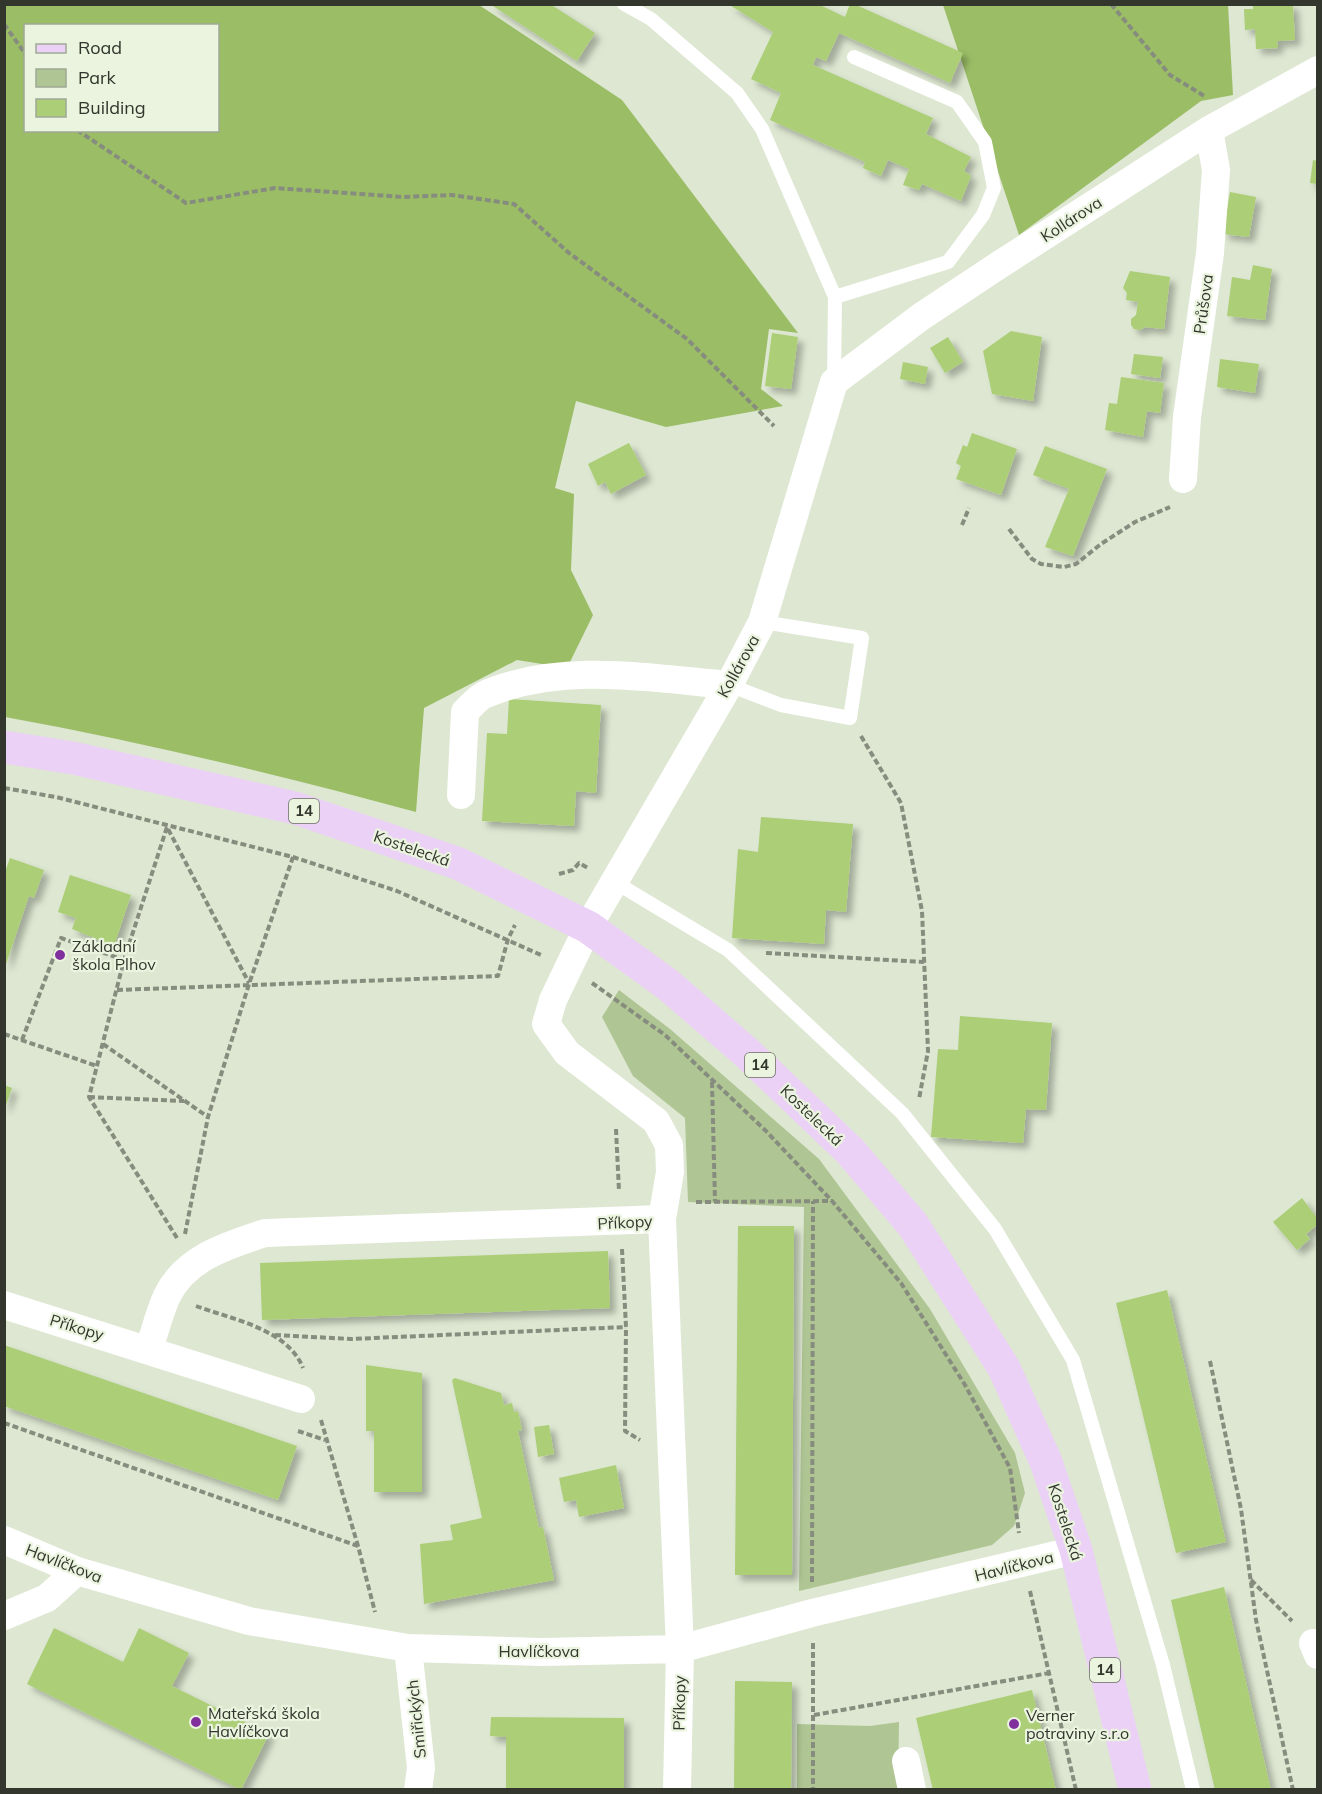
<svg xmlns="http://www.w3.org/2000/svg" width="1322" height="1794" font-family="Mulish,sans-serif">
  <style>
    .green { fill: #afc593 }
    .forest { fill: #9abd66; fill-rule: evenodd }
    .building { fill: #abce77; filter: url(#shadow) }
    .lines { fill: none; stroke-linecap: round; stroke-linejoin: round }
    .path { stroke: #878d7e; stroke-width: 4; stroke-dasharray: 6 3; stroke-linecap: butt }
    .lane { stroke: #fff; stroke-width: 14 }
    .street { stroke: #fff; stroke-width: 28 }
    .primary { stroke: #ecd1f7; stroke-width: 33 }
    .poi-dot { fill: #822f9e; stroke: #eaf4de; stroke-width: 2 }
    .labels { text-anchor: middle; stroke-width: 4.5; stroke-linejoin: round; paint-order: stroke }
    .shield { fill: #eaf4de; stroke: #696f62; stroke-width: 1.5 }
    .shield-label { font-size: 15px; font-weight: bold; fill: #32362d }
    .street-label { font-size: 16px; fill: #32362d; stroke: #eaf4de }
    .poi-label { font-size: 16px; fill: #32362d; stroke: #eaf4de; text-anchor: start }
  </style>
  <defs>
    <filter id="shadow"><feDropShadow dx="5.5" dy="5.5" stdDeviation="3" flood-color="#0004"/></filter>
  </defs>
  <rect width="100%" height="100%" fill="#dde7d1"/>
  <path class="green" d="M619,990l51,39 149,130 111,150 85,144 10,40 -11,33 -22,19 -193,46 5,-384 -116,-5 -3,-84 -52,-42 -31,-59z
    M899,1722l-1,67 -101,1v-66l73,2z"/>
  <path class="forest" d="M4,5h475l143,95 176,233 -29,-4 -8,60 22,17 -117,21 -90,-26 -21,87 19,6 -3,76 22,45 -26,53 -50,-8 -93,48 -8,104c-136,-37 -273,-70 -411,-95zM26,26h192v104h-192z
    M943,5h285l5,90 -32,6 -182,134z"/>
  <path class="building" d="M490,4h60l45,29 -18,28z
    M728,4h90l27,13 5,-13h4l109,49 -13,30 -111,-50 -13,28 -10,-4 -3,8 120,53 -7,16 45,23 -7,14 7,5 -10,25 -39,-17 -3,6 -16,-5 6,-16 -21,-9 -7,16 -18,-8 2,-6 -95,-42 11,-27 -30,-14 22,-47z
    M1253,4h40l2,36 -18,1 1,7 -22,1 -1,-20 -10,1 -1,-21h9z
    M1313,160l4,1v23l-7,-1z
    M1230,192l26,5 -7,40 -26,-3z
    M1253,265l19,4 -7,51 -38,-4 5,-39 18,3z
    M1130,271l40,6 -6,52 -19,-2 -5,3 -6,-1 -3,-4v-6l5,-4 2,-13 -12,-2 1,-7 -4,-5z
    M1011,331l31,6 -9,64 -41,-7 -9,-43z
    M772,333l26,4 -7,52 -26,-3z
    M948,337l15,25 -18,11 -15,-25z
    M1134,354l29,3 -3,21 -29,-4z
    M1220,359l39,5 -4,29 -38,-6z
    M903,362l25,5 -3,17 -25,-5z
    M1121,377l43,6 -4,30 -13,-2 -4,26 -38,-7 4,-27 8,1z
    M972,433l45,16 -16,46 -45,-16 5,-13 -5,-3 7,-18 4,2z
    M629,443l17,32 -35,19 -6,-12 -7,4 -10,-22z
    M1045,446l62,23 -34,87 -28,-9 24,-58 -36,-14z
    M509,699l92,6 -5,88 -20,-2 -2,35 -92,-5 5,-88 20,1z
    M761,817l92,7 -7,88 -20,-2 -2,34 -92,-6 6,-89 20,3z
    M10,858l34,12 -10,28 -5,-2 -24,71 -1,-92z
    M70,875l61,20 -17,51 -42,-17 4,-11 -18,-6z
    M960,1016l92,7 -6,87 -20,-1 -3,34 -92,-6 7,-88 20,1z
    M4,1085l8,3 -7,20h-1z
    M1302,1198l15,20v7l-11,9 4,5 -13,11 -24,-28z
    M738,1226h56l-2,349h-57z
    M608,1251l2,57 -348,12 -2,-57z
    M1167,1290l59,252 -50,11 -60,-250z
    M4,1345l293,101 -19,54 -274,-94z
    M366,1365l56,8v119h-48v-61h-8z
    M455,1378l46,15 3,12 8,-2 2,9 4,-1 4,19 -4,1 21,97 4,-1 11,53 -130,24 -4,-60 33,-4 -3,-15 32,-7 -30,-138z
    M549,1425l5,29 -16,3 -4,-30z
    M616,1465l8,43 -45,9 -3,-17 -12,2 -5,-24z
    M1224,1587l47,203h-56l-44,-190z
    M54,1628l69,34 16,-34 50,25 -17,33 97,48 -28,56 -214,-106z
    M735,1681l57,1 -1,108h-57z
    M1032,1690l24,100h-123l-17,-72z
    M491,1717l133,1v72h-118v-53l-16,-1z"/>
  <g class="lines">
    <path class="path" d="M1111,4l59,71 36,22
      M4,24l22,31
      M77,130l109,73 89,-15 128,9 49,-2 62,9 55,49 118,86 87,87
      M962,525l7,-17
      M1009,529l23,30 9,5 23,3 12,-3 25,-20 34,-22 35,-15
      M861,736l40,67 21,108 6,140 -9,48
      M4,788l52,9 237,60 104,34 144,64
      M559,874l14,-4 6,-7 9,5
      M766,953l158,9
      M592,983l73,52 101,96 66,70 69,82 64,102 45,83 9,65
      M117,990l381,-14 10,-37 7,-14
      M4,1034l93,32
      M22,1040l39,-102 63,22
      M103,1044l105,73
      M712,1082l3,119
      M89,1097l95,4
      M616,1129l3,62
      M696,1202l136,-1
      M185,1234l23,-117 41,-133 44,-127
      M177,1238l-88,-141 35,-137 43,-133 82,156
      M622,1249l4,78 -1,104 15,9
      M196,1306c35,13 92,23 107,62
      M275,1335l76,4 275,-12
      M1210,1361l31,148 15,111 37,170
      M321,1420l37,126 17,66
      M4,1423l354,123
      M298,1431l27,9
      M1251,1580l41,41
      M812,1582l1,-381
      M1030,1591l46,199
      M813,1643v147
      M814,1715l235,-42"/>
    <path class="lane" d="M624,4l27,15 86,74 25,36 73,168 -1,85
      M835,297l113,-35 35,-47 11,-27 -9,-46 -28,-40 -103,-45
      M729,685l52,20 69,13 12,-80 -100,-16
      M613,881l115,69 174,163 93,116 78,131 90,305 30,125"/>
    <path class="street" d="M1183,479l4,-62 23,-164 6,-83 -7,-40
      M461,795l4,-83c6,-6 13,-15 21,-18 76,-32 164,-16 243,-9
      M662,1219l8,-47 -1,-27 -13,-24 -89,-68 -21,-29 7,-24 35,-73 141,-242 33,-63 72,-240 88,-66 77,-51 210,-135 109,-60
      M4,1305l297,94
      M149,1349c6,-17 10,-36 18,-53 18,-38 61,-51 98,-63l397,-14 18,430 -3,141
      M4,1540l73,31 172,50 159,27 134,4 138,-3 132,-36 264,-63
      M4,1616l43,-18 30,-27
      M1313,1643l5,12
      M408,1648l13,120 -3,22
      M906,1761l6,29"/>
    <path class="primary" d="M4,747l69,11 222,50 162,55 131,64 79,57 80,69 103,98 63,74 91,143 42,94 30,88 59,240"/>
  </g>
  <g class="poi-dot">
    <circle cx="60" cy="955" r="6"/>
    <circle cx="196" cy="1722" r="6"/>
    <circle cx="1014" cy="1724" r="6"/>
  </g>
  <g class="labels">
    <g class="shield">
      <rect x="289" y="799" width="30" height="24" rx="4.5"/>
      <rect x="745" y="1053" width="30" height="24" rx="4.5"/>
      <rect x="1090" y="1658" width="30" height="24" rx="4.5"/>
    </g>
    <g class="shield-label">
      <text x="304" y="816">14</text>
      <text x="760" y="1070">14</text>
      <text x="1105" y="1675">14</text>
    </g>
    <g class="street-label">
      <text transform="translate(1071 219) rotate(-33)" y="6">Kollárova</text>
      <text transform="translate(1203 304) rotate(-82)" y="6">Průšova</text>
      <text transform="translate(738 666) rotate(-61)" y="6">Kollárova</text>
      <text transform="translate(412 848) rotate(19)" y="6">Kostelecká</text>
      <text transform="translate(812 1115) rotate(44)" y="6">Kostelecká</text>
      <text transform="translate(625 1222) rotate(-3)" y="6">Příkopy</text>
      <text transform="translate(77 1327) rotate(17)" y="6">Příkopy</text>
      <text transform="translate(1066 1522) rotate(72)" y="6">Kostelecká</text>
      <text transform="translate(64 1563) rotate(21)" y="6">Havlíčkova</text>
      <text transform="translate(1014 1566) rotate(-14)" y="6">Havlíčkova</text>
      <text x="539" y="1657">Havlíčkova</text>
      <text transform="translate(679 1703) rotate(-89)" y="6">Příkopy</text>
      <text transform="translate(416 1719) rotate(-96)" y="6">Smiřických</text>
    </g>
    <g class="poi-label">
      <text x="72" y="952">Základní<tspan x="72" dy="18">škola Plhov</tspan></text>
      <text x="208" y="1719">Mateřská škola<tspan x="208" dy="18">Havlíčkova</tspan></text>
      <text x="1026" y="1721">Verner<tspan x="1026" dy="18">potraviny s.r.o</tspan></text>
    </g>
  </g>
  <rect width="1322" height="1794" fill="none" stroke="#32362d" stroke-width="12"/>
  <rect x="24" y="24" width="195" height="108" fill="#eaf4de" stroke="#a0a897" stroke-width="1.5"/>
  <rect x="36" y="44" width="30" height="9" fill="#ecd1f7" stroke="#a0a897" stroke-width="1.5"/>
  <text x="78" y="54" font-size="18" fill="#32362d">Road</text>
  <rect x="36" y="69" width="30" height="18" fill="#afc593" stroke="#a0a897" stroke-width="1.5"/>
  <text x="78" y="84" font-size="18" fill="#32362d">Park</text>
  <rect x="36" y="99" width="30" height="18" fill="#abce77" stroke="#a0a897" stroke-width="1.5"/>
  <text x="78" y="114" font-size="18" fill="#32362d">Building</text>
</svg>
